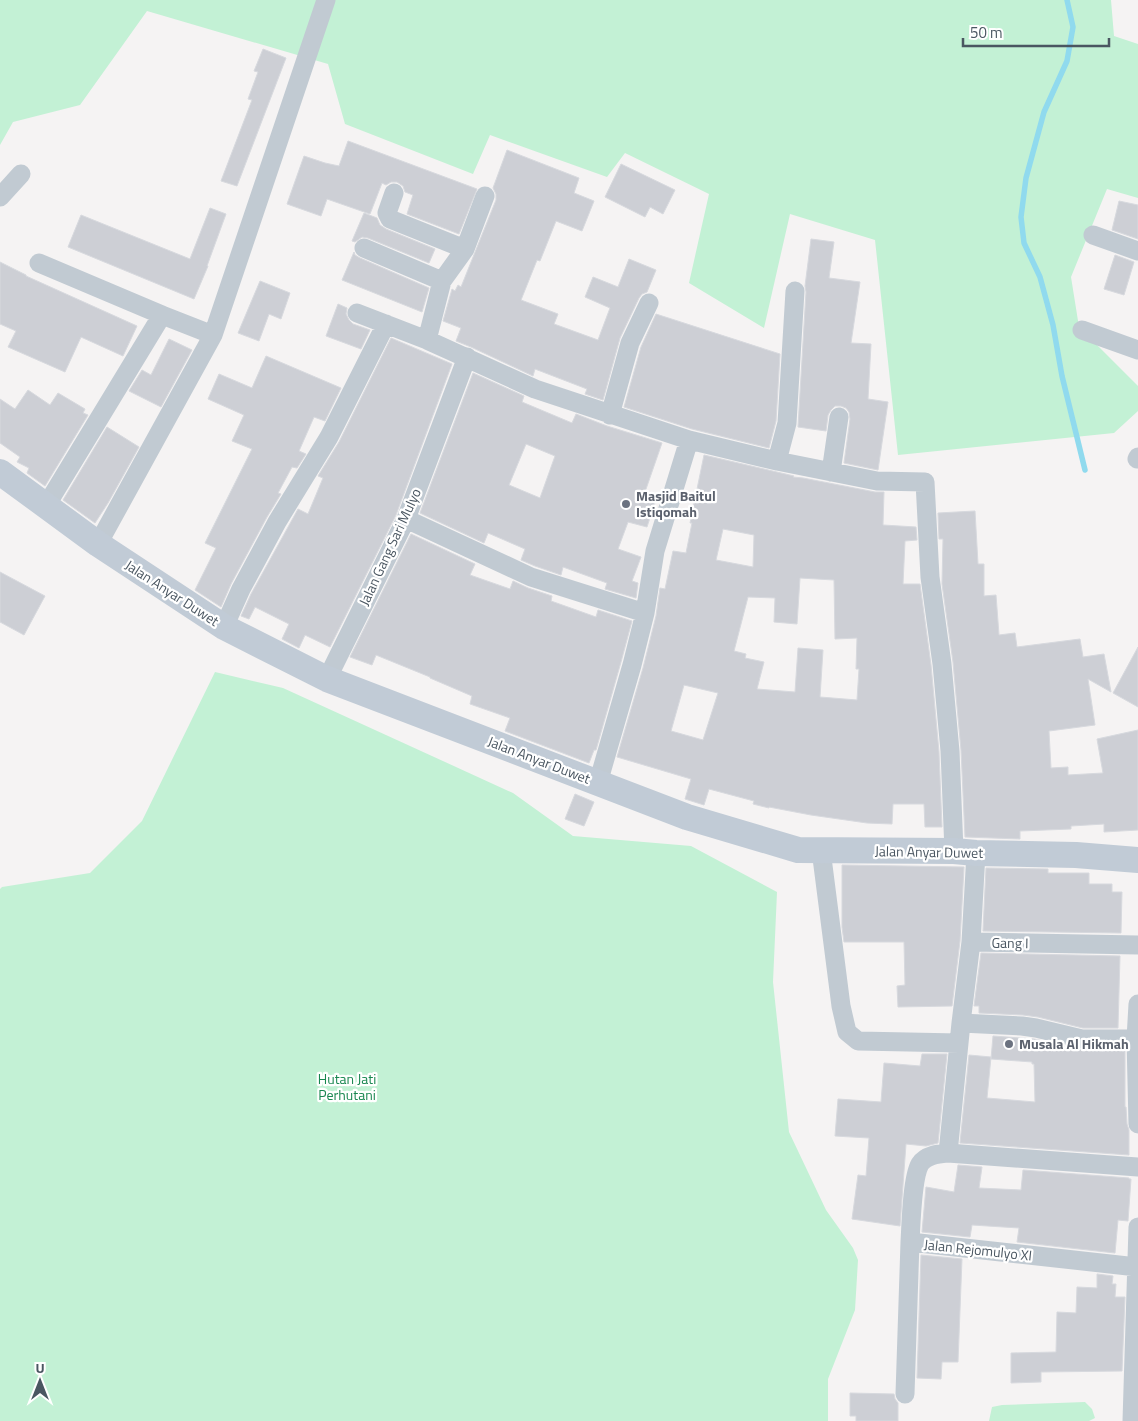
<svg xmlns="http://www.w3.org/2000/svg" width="1138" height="1421" font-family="'Titillium Web',sans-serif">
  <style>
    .green { fill: #c3f1d5 }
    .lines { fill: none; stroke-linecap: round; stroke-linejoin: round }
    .stream { stroke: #90daee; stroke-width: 5.5 }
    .building { fill: #cdcfd5; stroke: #d7d9de; fill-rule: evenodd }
    .street { stroke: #c1cad2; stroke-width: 19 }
    .secondary { stroke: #c1cbd6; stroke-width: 26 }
    .worship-dot { fill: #6b7280; stroke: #fff; stroke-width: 2 }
    .labels { text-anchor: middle; stroke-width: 4.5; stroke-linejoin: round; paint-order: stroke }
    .worship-label { font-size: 14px; font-weight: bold; fill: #5b616d; stroke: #fff; text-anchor: start }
    .street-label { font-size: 14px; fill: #4a5661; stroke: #fff }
    .park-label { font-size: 14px; fill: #17864f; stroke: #fff }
  </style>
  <rect width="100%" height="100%" fill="#f5f3f3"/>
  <path class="green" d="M0,0h1111l3,36 24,8v154l-31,-9 -36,88 8,50 59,59v25l-24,22 -216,22 -23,-215 -85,-26 -26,114 -75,-45 20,-89 -84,-41 -18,24 -117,-42 -17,39 -128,-50 -17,-60 -181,-53 -67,94 -67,17 -13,23z
    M215,672l68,16 230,105 60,43 118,10 86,46 -4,90 16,150 37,78 27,38 5,12 -3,50 -27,69v42h-828v-532l2,-2 88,-14 52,-52z
    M1085,1402l7,7 3,9 -6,3h-100l3,-14 10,-2z"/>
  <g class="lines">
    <path class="stream" d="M1067,0l6,27 -6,34 -23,51 -18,66 -5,39 3,26 16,34 13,48 9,51 23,94"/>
  </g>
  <path class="building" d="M263,49l23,9 -49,128 -16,-5 31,-81 -4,-1 10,-27 -4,-1z
    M348,141l129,48 -18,45 -52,-20 6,-19 -8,-3 -2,-6 -6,-4h-6l-5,3 -4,-2 -12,31 -43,-15 -6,17 -34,-12 17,-48 21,7 14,3z
    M507,150l72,28 -5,15 20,8 -12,30 -26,-10 -16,40 -3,-1 -16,40 37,14 -4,10 44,16 12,-32 -25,-11 8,-20 25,10 11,-28 27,11 -9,22 -5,2 -3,4 -19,40 -17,62 -18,-6 2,-5 -52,-20 -2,7 -62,-29 -15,-6 5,-13 -18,-7 9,-32 3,2 3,-6 3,2 35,-87v-6l-3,-6z
    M621,164l54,26 -12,24 -13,-7 -5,10 -40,-20z
    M1119,201l19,4v34l-26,-9z
    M210,208l16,6 -19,52h1l-14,33 -126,-52 13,-32 109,44z
    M364,213l13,5 3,7 6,4 49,20 -6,14 -61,-25 -6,-1 -7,5 -3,-1z
    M811,239l23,3 -5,36 31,4 -9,61 20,1 -3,55 20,3 -10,68 -34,-7 6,-44 -1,-7 -3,-4 -5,-2h-6l-4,4 -3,5 -2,16 -28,-4 8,-135 -1,-6z
    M354,252l1,3 5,3 69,30 -7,24 -80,-32z
    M1115,255l19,7 -10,33 -20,-6z
    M0,262l26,13v1l111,50 -14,30 -42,-19 -16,35 -57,-25 8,-16 -16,-7z
    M260,281l30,12 -9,26 -12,-5 -10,27 -21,-8z
    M338,304l9,4 -1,6 3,6 4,4 17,6 -9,19 -35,-13z
    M656,314l124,40 -4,67 -7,27 -77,-19 -68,-22 17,-60z
    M391,338l61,26 -56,151 -66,132 -25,-12 -6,13 -17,-9 7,-15 -34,-17 -6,12 -8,-3 10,-22 47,-85 10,5 15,-36 -5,-2 21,-34z
    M169,339l23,11 -31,57 -32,-16 13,-21 9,5z
    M266,356l75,32 -16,33 -11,-4 -15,34 7,3 -9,14 -5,-1 -14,26 3,1 -14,23 -36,67 -10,23 -26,-17 21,-42 -11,-5 47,-94 -20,-8 12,-26 -36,-16 11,-25 33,14z
    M473,373l51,23 -2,6 50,21 4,-9 31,12 55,17 -17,49 12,4 -10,31 -19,-5 -10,27 23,8 -9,24 6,2 -2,15 -31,-9 2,-6 -44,-16 -2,8 -26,-9 -14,-6 4,-11 -37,-16 -4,10 -64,-30zM526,444l29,12 -15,42 -31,-13z
    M28,390l22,15 8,-12 27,16 -2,4 5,2 -43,71 -18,-13 2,-5 -12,-6 3,-5 -20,-14v-44l15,10z
    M107,427l32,20 -31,56 -13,20 -32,-23z
    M704,455l90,21 -1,1 10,1 72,14h9l-1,33 33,2 1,13 -12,1 -2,43h17l11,81 8,87 3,75h-17l-1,-23h-31l-1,20 -25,-1 -56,-8 -42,-8v1l-16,-4 1,-3 -45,-12 -5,16 -19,-6 6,-20 -74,-22 26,-89 13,-52 4,-28 5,1 8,-38 13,2 6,-30h-2zM723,529l31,6 -1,32 -37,-7zM800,578l34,2 1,59 22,-1 -1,31h3l-2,31 -37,-3 3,-47 -25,-2 -3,44 -38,-3 7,-27 -19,-4 1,-4 -12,-3 14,-54 27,1 -1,24 23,2zM684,685l34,8 -15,47 -32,-9z
    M975,511l3,53h6v32l12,-1 3,40 16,-2 2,14 63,-8 3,18 21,-3 7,38 -23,-13 7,46 -46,6 2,37 17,-1v8l35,-2 -6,-34 41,-9v100l-34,2v-8l-33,2v3l-51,2v8l-55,-2 -4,-87 -8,-88 -11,-78 1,-45h-4l-1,-26z
    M411,534l64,30 -5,11 40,14 3,-8 15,7 24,8 -1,5 45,16 2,-7 34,11 -11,41 -25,88h-2l-5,13 -84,-32 5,-13 -40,-14 2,-8 -42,-18v-1l-54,-22 -4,10 -22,-8z
    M0,572l45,24 -21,39 -24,-13z
    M1138,647v60l-25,-14z
    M575,794l19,8 -10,24 -19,-7z
    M842,865l122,2 -4,74 -8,65 -54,1 -1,-21 8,-1 -1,-43h-60l-2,-15z
    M986,868l62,1v4h41v11h23v8h10l-1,41 -138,-2z
    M981,953l139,3 -2,72h-35l-45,-11 -15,-2 -44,-2v-7h-5z
    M993,1036l41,3 48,11h43v57h1l1,17 2,6v25l-169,-12 9,-88 22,2 -4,41 48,4 -1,-38h-2v-2l-41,-3z
    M922,1054h25l-9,89 -12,3 -20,-2 -6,82 -48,-7 6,-44 8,1 3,-38 -34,-2 3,-37 43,3 3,-39 36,3z
    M958,1165l24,2 -3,21 42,2 2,-20 106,8v1h2l-3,42 -10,-1 -3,33 -98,-11 2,-14 -47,-3 -2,12 -48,-5 4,-45 28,5z
    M921,1255l41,4 -4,103h-16l-1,17 -24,-1z
    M1097,1274l16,2 -1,8h4l-1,13h10l-3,74 -81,1v10l-30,1v-30l45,-1 1,-40 19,1 1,-26 20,1z
    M850,1393l44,1 1,5 3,4v18h-42v-5h-6z"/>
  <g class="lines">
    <path class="street" d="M394,193l-7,20 3,6 75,30
      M0,197l21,-23
      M1093,235l45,16
      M364,248l78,33
      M39,263l123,52
      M357,313l70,27 108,49 154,51 88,21 100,20 48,1 5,95 12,87 8,87 4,100
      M1082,330l56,20
      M427,340l15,-59 23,-32 20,-53
      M610,415l20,-72 19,-40
      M1137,459l1,-2
      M777,461l10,-38 8,-132
      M831,472l8,-55
      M46,506l116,-191 51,20 113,-335
      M406,519l125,58 114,36
      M98,544l115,-209
      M224,627l17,-38 36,-67 52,-85 57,-113
      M327,679l79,-160 61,-162
      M598,783l34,-118 13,-52 10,-62 34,-111
      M821,850l20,156 6,26 11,9 101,2
      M976,853l-5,89 167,3
      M1138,1004l-2,35 2,85
      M961,1023l61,3 14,2 46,11h54
      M948,1153l13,-130 10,-81
      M1137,1267l-227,-25c1,-17 2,-64 10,-78 6,-9 18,-10 28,-11l190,14
      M905,1394l5,-152
      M1132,1421l6,-194"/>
    <path class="secondary" d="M0,472l98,72 126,83 103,52 360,138 111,33 156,1 22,2 100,2 62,5"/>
  </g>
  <g class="worship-dot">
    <circle cx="626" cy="504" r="5"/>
    <circle cx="1009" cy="1044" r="5"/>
  </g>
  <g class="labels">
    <g class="worship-label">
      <text x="636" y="501">Masjid Baitul<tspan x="636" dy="16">Istiqomah</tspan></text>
      <text x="1019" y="1049">Musala Al Hikmah</text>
    </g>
    <g class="street-label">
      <text transform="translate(390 547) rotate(-65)" y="5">Jalan Gang Sari Mulyo</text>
      <text transform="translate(172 593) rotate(33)" y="5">Jalan Anyar Duwet</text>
      <text transform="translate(539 760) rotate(21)" y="5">Jalan Anyar Duwet</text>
      <text transform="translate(929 852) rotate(1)" y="5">Jalan Anyar Duwet</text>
      <text transform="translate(1010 943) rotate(1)" y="5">Gang I</text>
      <text transform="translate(978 1250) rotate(6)" y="5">Jalan Rejomulyo XI</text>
    </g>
    <g class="park-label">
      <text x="347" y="1084">Hutan Jati<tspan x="347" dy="16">Perhutani</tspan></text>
    </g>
  </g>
  <g transform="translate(40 1381)" stroke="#ffffff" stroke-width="4" paint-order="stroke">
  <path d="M0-4L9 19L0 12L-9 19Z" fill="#4a5661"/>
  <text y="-8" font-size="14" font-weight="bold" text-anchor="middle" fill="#4a5661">U</text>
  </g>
  <path d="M963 38v8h146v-8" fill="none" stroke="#4a5661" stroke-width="2.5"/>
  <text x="970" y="38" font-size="15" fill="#4a5661" stroke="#ffffff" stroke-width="4" paint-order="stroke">50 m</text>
</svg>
